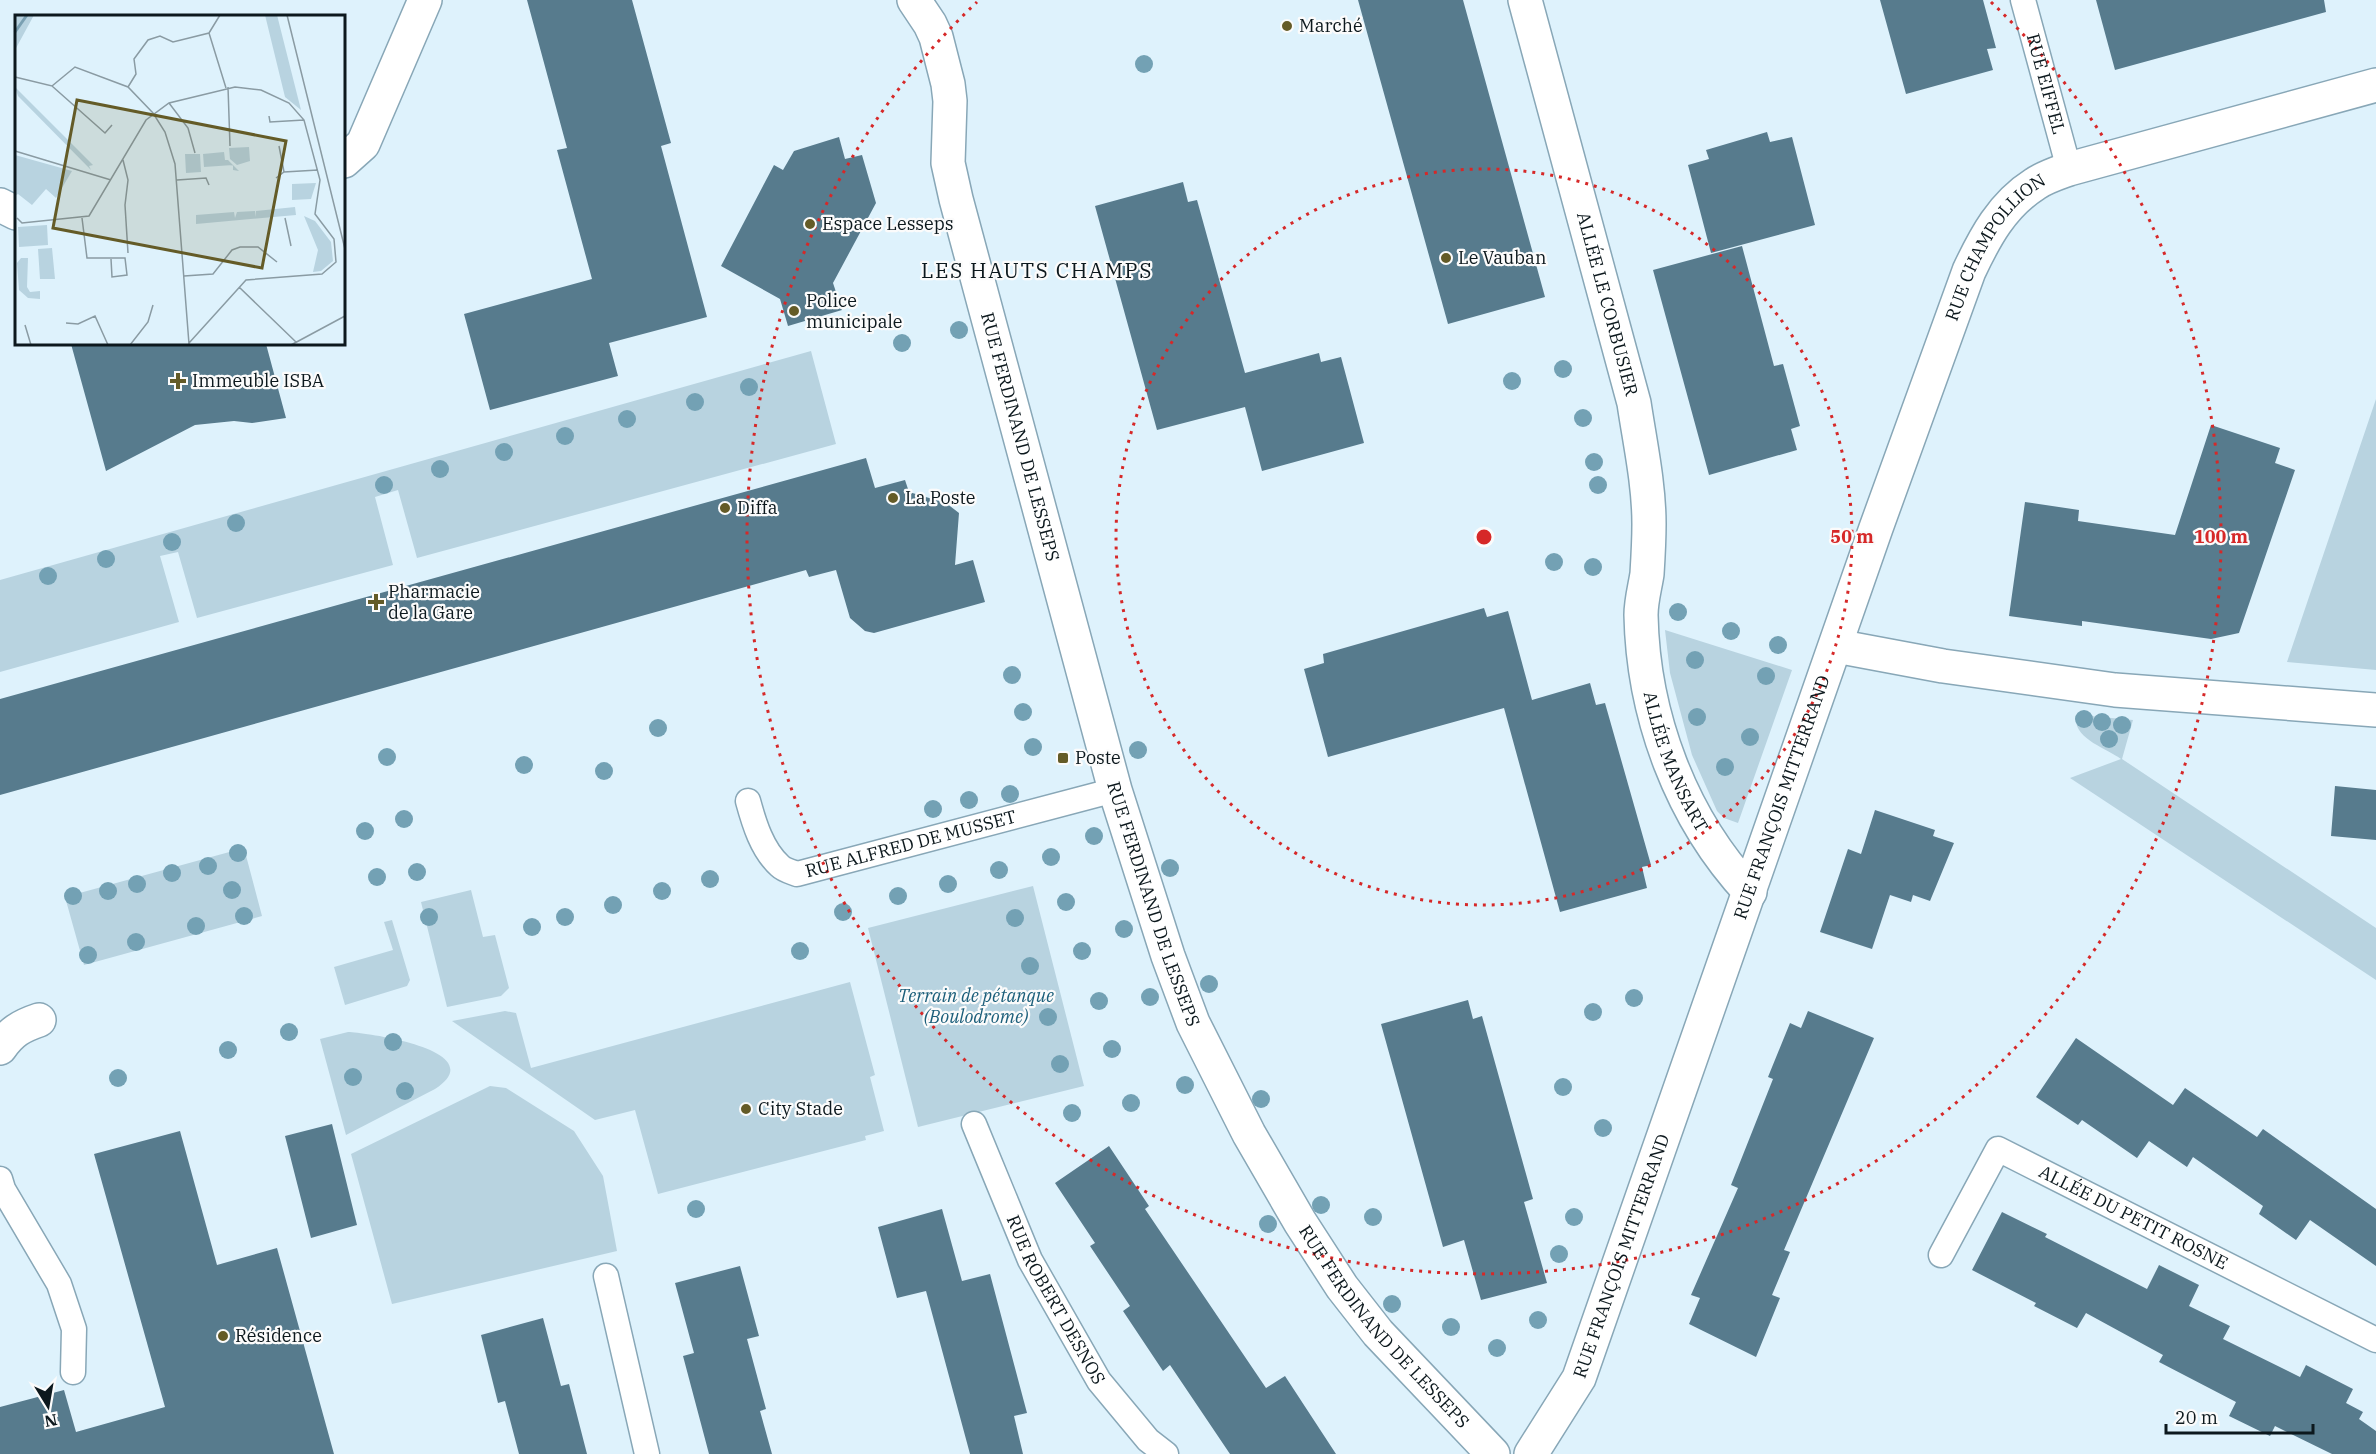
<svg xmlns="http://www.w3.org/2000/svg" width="2376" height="1454" font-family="'IBM Plex Serif',serif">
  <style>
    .green { fill: #b8d3e0 }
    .building { fill: #577b8d }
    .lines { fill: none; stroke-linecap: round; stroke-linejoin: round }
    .lane-casing { stroke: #88a7b7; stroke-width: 27 }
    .street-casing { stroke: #88a7b7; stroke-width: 36 }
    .lane { stroke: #fff; stroke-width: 24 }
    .street { stroke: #fff; stroke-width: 33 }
    .tree { fill: #73a1b4 }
    .ring { fill: none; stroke: #d62828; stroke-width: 3; stroke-dasharray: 3 6 }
    .poi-dot { fill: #645b27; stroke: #fbfbfb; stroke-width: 2 }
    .labels { text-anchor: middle; stroke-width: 4.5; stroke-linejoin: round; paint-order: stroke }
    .poi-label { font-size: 18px; fill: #0c181d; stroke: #fbfbfb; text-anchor: start }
    .street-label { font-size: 18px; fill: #0c181d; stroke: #fbfbfb }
    .park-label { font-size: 18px; font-style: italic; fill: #1b5e7a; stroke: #fbfbfb }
    .quarter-label { font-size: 21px; letter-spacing: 1.5px; fill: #0c181d; stroke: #fbfbfb }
    .inset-river { fill: none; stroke: #7aa0b2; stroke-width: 3 }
    .inset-road { fill: none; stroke: #8a9ba3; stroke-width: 1.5 }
    .view { fill: #645b27; fill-opacity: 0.15; stroke: #645b27; stroke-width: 3 }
    .inset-edge { fill: none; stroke: #0c181d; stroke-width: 3 }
    .centre { fill: #d62828; stroke: #fbfbfb; stroke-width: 3 }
    .ring-label { font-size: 18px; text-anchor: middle; font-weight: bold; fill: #d62828; stroke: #fbfbfb; stroke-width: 4.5; stroke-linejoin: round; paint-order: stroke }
  </style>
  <rect width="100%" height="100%" fill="#def2fc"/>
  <path class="green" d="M811,351l25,93 -419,114 -19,-68 -23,7 18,68 -196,53 -19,-66 -18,4 19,66 -179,50v-92z
    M2376,399v271l-89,-8z
    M1665,630l127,40 -54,153 -14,-5 -7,-7 -25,-56 -22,-82z
    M2080,715l53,5 -11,39 254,169v52l-306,-202 51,-19c-14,-10 -45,-20 -45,-39z
    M244,848l18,68 -178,49 -19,-68z
    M1033,886l51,200 -166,41 -50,-199z
    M471,890l12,47 12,-2 14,53 -8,8 -54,11 -26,-105z
    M392,920l18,60 -3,6 -62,19 -11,-38 59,-17 -9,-28z
    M850,982l25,93 -5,2 14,54 -19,5 1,4 -208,54 -23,-84 -40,10 -143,-99 53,-10 11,2 15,55z
    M348,1032c22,1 145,19 87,57l-89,46 -26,-96z
    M490,1086l16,2 68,43 29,45 14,75 -225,53 -41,-150z"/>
  <path class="building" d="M527,0h105l39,143 -10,3 46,171 -98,26 9,33 -128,34 -26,-96 128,-35 -35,-129 10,-2z
    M1358,0h105l82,297 -97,27z
    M1880,0h103l13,48 -9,1 6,21 -87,24z
    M2096,0h228l2,12 -211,58z
    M1767,132l3,10 22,-5 23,88 -104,28 -23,-88 21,-6 -3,-9z
    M839,137l6,22 17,-4 14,48 -43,80 9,27 -54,16 -8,-27 -59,-33 53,-101 9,5 11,-19z
    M1183,182l5,20 9,-2 48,173 74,-20 2,9 20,-5 23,86 -102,28 -17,-64 -88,23 -62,-224z
    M1742,246l32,120 9,-2 17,62 -9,3 6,21 -88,25 -56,-205z
    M71,344h195l20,74 -34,5 -18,-2 -39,4 -89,46z
    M2211,425l69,23 -5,15 20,7 -56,163 -28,6 -129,-18v5l-73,-10 16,-114 54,8 -1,11 97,14z
    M866,458l9,30 30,-8 4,12 37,11 13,10 -4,52 18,-5 12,42 -111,31 -9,-2 -15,-13 -14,-48 -27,7 -3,-7 -806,225v-96z
    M1484,608l3,9 21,-6 24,89 58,-17 6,22 9,-2 46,162 -9,2 5,21 -87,24 -56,-204 -176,49 -24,-88 20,-6 -1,-9z
    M2335,786l41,4v50l-45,-4z
    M1875,810l60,20 -2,6 21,7 -24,58 -17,-6 -2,7 -21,-7 -18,54 -52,-17 28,-83 13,5z
    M1468,1000l5,19 9,-3 51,183 -9,3 23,81 -66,17 -17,-60 -21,7 -62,-223z
    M1808,1011l66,27 -90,212 6,2 -18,43 8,3 -24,59 -67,-33 11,-26 -9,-3 47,-107 -7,-3 42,-106 -5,-2 22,-54 11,5z
    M2076,1038l97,67 12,-17 72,49 6,-8 113,80v57l-66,-46 -14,20 -37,-26 4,-8 -70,-49 -6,10 -38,-26 -12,17 -55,-38 -4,5 -42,-28z
    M332,1124l25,101 -46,13 -26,-102z
    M180,1131l37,134 60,-17 57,206h-334v-47l64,-17 12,42 89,-25 -71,-253z
    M1109,1146l40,60 -4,3 121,179 19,-12 51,78h-106l-60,-89 -7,6 -40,-60 7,-5 -40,-60 5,-3 -40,-60z
    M942,1209l20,72 28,-7 37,139 -13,3 9,38h-53l-44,-163 -29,7 -19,-71z
    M2002,1212l45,22 -2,3 102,52 12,-24 40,20 -10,21 41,20 -7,13 77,38 6,-12 47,24 -7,14 17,9 -4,7 17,12v23h-44l-57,-28 -5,10 -41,-20 7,-14 -77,-40 4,-7 -77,-42 -9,15 -43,-22 2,-3 -64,-33z
    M740,1266l19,70 -12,3 19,70 -6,2 12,43h-63l-26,-98 11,-3 -19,-70z
    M543,1318l18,68 8,-2 18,70h-68l-14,-53 -7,2 -17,-68z"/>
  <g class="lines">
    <defs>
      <g id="lane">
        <path id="s1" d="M2023,0l46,169"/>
        <path id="s2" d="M748,801c6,22 14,49 32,65 4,4 12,6 17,8l318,-84"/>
        <path id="s3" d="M974,1124l56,136 69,121 49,59 18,14"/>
        <path d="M0,1179l3,10 56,95 15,45 -1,43"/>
        <path id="s4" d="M1941,1255l57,-106 378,191"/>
        <path d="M606,1276l41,178"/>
      </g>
      <g id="street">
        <path id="s5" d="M914,0l16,24 6,13 12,47 2,17 -2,62 8,36 159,591 53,166 25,67 56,111 51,88 42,65 36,46 115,121"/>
        <path id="s6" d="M1525,0l109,403c6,40 15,81 15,121 0,17 -1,34 -2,50 -2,13 -6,27 -6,41 2,101 40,203 109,277"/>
        <path d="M344,161l19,-17 62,-144"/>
        <path d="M0,205l16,8"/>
        <path d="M1836,646l107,20 172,24 261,20"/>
        <path d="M0,1048c11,-16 21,-22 39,-28"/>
        <path id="s7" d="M1531,1454l48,-76 297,-850 93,-257c16,-34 33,-66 66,-87 10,-7 23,-11 34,-15l307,-84"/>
      </g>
    </defs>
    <use href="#lane" class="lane-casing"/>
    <use href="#street" class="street-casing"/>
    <use href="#lane" class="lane"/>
    <use href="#street" class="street"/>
  </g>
  <g class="tree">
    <circle cx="1144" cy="64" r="9"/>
    <circle cx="959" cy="330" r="9"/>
    <circle cx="902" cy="343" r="9"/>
    <circle cx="1563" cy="369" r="9"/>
    <circle cx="1512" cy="381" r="9"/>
    <circle cx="749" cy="387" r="9"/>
    <circle cx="695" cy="402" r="9"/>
    <circle cx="1583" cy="418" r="9"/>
    <circle cx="627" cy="419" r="9"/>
    <circle cx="565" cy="436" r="9"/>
    <circle cx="504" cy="452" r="9"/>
    <circle cx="1594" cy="462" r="9"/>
    <circle cx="440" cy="469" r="9"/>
    <circle cx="384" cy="485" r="9"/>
    <circle cx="1598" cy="485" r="9"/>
    <circle cx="236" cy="523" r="9"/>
    <circle cx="172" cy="542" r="9"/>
    <circle cx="106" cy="559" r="9"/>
    <circle cx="1554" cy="562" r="9"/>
    <circle cx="1593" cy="567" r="9"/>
    <circle cx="48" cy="576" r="9"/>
    <circle cx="1678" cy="612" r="9"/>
    <circle cx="1731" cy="631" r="9"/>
    <circle cx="1778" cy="645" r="9"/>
    <circle cx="1695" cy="660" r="9"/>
    <circle cx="1012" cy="675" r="9"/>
    <circle cx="1766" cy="676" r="9"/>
    <circle cx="1023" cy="712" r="9"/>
    <circle cx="1697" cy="717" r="9"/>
    <circle cx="2084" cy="719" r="9"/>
    <circle cx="2102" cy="722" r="9"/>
    <circle cx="2122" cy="725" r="9"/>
    <circle cx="658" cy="728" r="9"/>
    <circle cx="1750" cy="737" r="9"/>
    <circle cx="2109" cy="739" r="9"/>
    <circle cx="1033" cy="747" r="9"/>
    <circle cx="1138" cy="750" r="9"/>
    <circle cx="387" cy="757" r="9"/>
    <circle cx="524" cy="765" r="9"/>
    <circle cx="1725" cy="767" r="9"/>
    <circle cx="604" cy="771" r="9"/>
    <circle cx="1010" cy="794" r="9"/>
    <circle cx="969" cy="800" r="9"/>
    <circle cx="933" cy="809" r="9"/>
    <circle cx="404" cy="819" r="9"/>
    <circle cx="365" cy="831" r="9"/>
    <circle cx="1094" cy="836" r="9"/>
    <circle cx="238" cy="853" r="9"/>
    <circle cx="1051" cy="857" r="9"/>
    <circle cx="208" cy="866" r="9"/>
    <circle cx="1170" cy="868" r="9"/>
    <circle cx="999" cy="870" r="9"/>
    <circle cx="417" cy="872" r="9"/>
    <circle cx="172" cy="873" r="9"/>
    <circle cx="377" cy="877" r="9"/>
    <circle cx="710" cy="879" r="9"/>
    <circle cx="137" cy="884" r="9"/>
    <circle cx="948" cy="884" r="9"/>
    <circle cx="232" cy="890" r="9"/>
    <circle cx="108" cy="891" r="9"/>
    <circle cx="662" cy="891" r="9"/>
    <circle cx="73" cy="896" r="9"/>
    <circle cx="898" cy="896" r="9"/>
    <circle cx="1066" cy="902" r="9"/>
    <circle cx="613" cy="905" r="9"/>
    <circle cx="843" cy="912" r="9"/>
    <circle cx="244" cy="916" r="9"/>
    <circle cx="429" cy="917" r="9"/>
    <circle cx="565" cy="917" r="9"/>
    <circle cx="1015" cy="918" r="9"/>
    <circle cx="196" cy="926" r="9"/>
    <circle cx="532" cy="927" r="9"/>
    <circle cx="1124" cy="929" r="9"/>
    <circle cx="136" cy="942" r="9"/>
    <circle cx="800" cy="951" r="9"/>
    <circle cx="1082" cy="951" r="9"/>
    <circle cx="88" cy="955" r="9"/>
    <circle cx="1030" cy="966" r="9"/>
    <circle cx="1209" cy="984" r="9"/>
    <circle cx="1150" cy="997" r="9"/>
    <circle cx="1634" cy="998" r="9"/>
    <circle cx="1099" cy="1001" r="9"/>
    <circle cx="1593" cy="1012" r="9"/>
    <circle cx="1048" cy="1017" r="9"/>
    <circle cx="289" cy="1032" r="9"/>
    <circle cx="393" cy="1042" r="9"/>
    <circle cx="1112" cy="1049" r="9"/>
    <circle cx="228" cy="1050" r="9"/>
    <circle cx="1060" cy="1064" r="9"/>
    <circle cx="353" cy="1077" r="9"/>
    <circle cx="118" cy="1078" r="9"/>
    <circle cx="1185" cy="1085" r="9"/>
    <circle cx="1563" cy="1087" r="9"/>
    <circle cx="405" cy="1091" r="9"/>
    <circle cx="1261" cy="1099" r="9"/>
    <circle cx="1131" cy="1103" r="9"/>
    <circle cx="1072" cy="1113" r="9"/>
    <circle cx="1603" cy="1128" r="9"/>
    <circle cx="1321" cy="1205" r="9"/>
    <circle cx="696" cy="1209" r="9"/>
    <circle cx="1373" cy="1217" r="9"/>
    <circle cx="1574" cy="1217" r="9"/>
    <circle cx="1268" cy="1224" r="9"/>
    <circle cx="1559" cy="1254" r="9"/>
    <circle cx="1392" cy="1304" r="9"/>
    <circle cx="1538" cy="1320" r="9"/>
    <circle cx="1451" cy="1327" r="9"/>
    <circle cx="1497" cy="1348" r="9"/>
  </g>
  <g class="ring">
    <circle cx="1484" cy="537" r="368"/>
    <path d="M1991 2A737 737 0 1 1 977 2"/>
  </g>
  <g class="poi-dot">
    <circle cx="1287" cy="26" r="6"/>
    <circle cx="810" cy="224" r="6"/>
    <circle cx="1446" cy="258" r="6"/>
    <circle cx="794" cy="311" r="6"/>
    <path d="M175 372h6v6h6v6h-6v6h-6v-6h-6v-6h6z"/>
    <circle cx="893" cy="498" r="6"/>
    <circle cx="725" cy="508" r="6"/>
    <path d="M373 593h6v6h6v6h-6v6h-6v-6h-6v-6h6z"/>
    <rect x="1057" y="752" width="12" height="12" rx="3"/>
    <circle cx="746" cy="1109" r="6"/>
    <circle cx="223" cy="1336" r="6"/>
  </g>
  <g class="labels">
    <g class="poi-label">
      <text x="1299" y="32">Marché</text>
      <text x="822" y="230">Espace Lesseps</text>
      <text x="1458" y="264">Le Vauban</text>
      <text x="806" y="307">Police<tspan x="806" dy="21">municipale</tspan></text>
      <text x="192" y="387">Immeuble ISBA</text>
      <text x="905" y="504">La Poste</text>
      <text x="737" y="514">Diffa</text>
      <text x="388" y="598">Pharmacie<tspan x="388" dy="21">de la Gare</tspan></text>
      <text x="1075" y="764">Poste</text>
      <text x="758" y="1115">City Stade</text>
      <text x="235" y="1342">Résidence</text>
    </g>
    <g class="street-label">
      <text dy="6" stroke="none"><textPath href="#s1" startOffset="87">RUE EIFFEL</textPath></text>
      <text dy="6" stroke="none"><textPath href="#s7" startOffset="1298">RUE CHAMPOLLION</textPath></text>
      <text dy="6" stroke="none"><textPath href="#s6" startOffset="315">ALLÉE LE CORBUSIER</textPath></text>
      <text dy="6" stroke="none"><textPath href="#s5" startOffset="454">RUE FERDINAND DE LESSEPS</textPath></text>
      <text dy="6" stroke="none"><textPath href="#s6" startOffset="783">ALLÉE MANSART</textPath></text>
      <text dy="6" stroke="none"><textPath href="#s7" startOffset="705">RUE FRANÇOIS MITTERRAND</textPath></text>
      <text dy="6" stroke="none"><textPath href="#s2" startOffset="210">RUE ALFRED DE MUSSET</textPath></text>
      <text dy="6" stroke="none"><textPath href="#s5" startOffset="940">RUE FERDINAND DE LESSEPS</textPath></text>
      <text dy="6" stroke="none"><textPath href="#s4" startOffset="272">ALLÉE DU PETIT ROSNE</textPath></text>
      <text dy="6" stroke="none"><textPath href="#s7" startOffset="219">RUE FRANÇOIS MITTERRAND</textPath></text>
      <text dy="6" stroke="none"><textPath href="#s3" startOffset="194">RUE ROBERT DESNOS</textPath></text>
      <text dy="6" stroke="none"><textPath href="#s5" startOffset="1426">RUE FERDINAND DE LESSEPS</textPath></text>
    </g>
    <g class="park-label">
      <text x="976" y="1002">Terrain de pétanque<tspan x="976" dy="21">(Boulodrome)</tspan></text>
    </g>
    <g class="quarter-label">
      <text x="1037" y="278">LES HAUTS CHAMPS</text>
    </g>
  </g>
  <g transform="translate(15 15)">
    <rect width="330" height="330" fill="#def2fc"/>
    <path d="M0,0h19l-19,35zM250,0h12l24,95 -16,-13zM0,72l78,78 -4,1 2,4 -73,-74zM234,132l1,14 -13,4 -7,-6 -1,-11zM209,137l1,8h3l11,11 -6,-1v-5l-29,2 -1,-13zM170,139h15l1,18 -15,1zM0,140l57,16 -16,27 -10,-9 -14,16 -14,-11 -3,2zM301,168l-5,16 -19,1v-16zM280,192l1,8 -100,9v-9l38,-3 1,6 2,-6 18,-1 1,6v-6zM289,201l11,5 16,21 2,19 -12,10 -8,1 5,-22zM32,210l1,20 -29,2 -1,-20zM37,233l3,31h-15l-2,-30zM6,243h7l-1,29 3,5 10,-1v8l-12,-1 -9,-8 -2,-27z" fill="#b8d3e0"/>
    <path class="inset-river" d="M0,17l12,-17"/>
    <path class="inset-road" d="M272,0l58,234M194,18l17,55M0,62l37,9 23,-19 53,20 25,26 12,19 10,32 14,180M37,71l53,47 7,-8M113,72l8,-13 -2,-15 14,-19 12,-4 13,6 36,-9 11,-18M213,72l2,59M154,88l19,25 7,25M254,101l1,6 34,-2M264,131l5,26M0,136l96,29M108,145l5,20 -3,25 3,48M261,163l8,-6 34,-2M162,165l29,-2 3,7M2,203l5,5 67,-7 57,-96 23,-17 66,-16 26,3 28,13 15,17 16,60 -5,34 19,25 2,23 -14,12 -76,6 -57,63M67,203l5,40h38l2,17 -15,2 -1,-18M270,203l6,28M169,261l29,-2 19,-24 8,-3h18l19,15M224,272l57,55M51,308l12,1 17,-8 13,29M10,310l6,20M115,330l18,-23 5,-17M276,330l54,-29"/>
    <path class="view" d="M62,85l209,41 -24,127 -209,-40z"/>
    <rect width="330" height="330" class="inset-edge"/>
  </g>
  <circle cx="1484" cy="537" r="9" class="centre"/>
  <g class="ring-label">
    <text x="1852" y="543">50 m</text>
    <text x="2221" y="543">100 m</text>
  </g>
  <g transform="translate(48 1406) rotate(169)" stroke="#fbfbfb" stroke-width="4.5" paint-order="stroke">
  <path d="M0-4.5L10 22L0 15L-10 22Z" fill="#0c181d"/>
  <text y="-9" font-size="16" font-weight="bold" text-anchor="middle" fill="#0c181d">N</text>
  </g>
  <path d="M2166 1424v9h147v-9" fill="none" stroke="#0c181d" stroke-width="3"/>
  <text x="2175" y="1424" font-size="18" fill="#0c181d" stroke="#fbfbfb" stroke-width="4.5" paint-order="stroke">20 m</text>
</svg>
